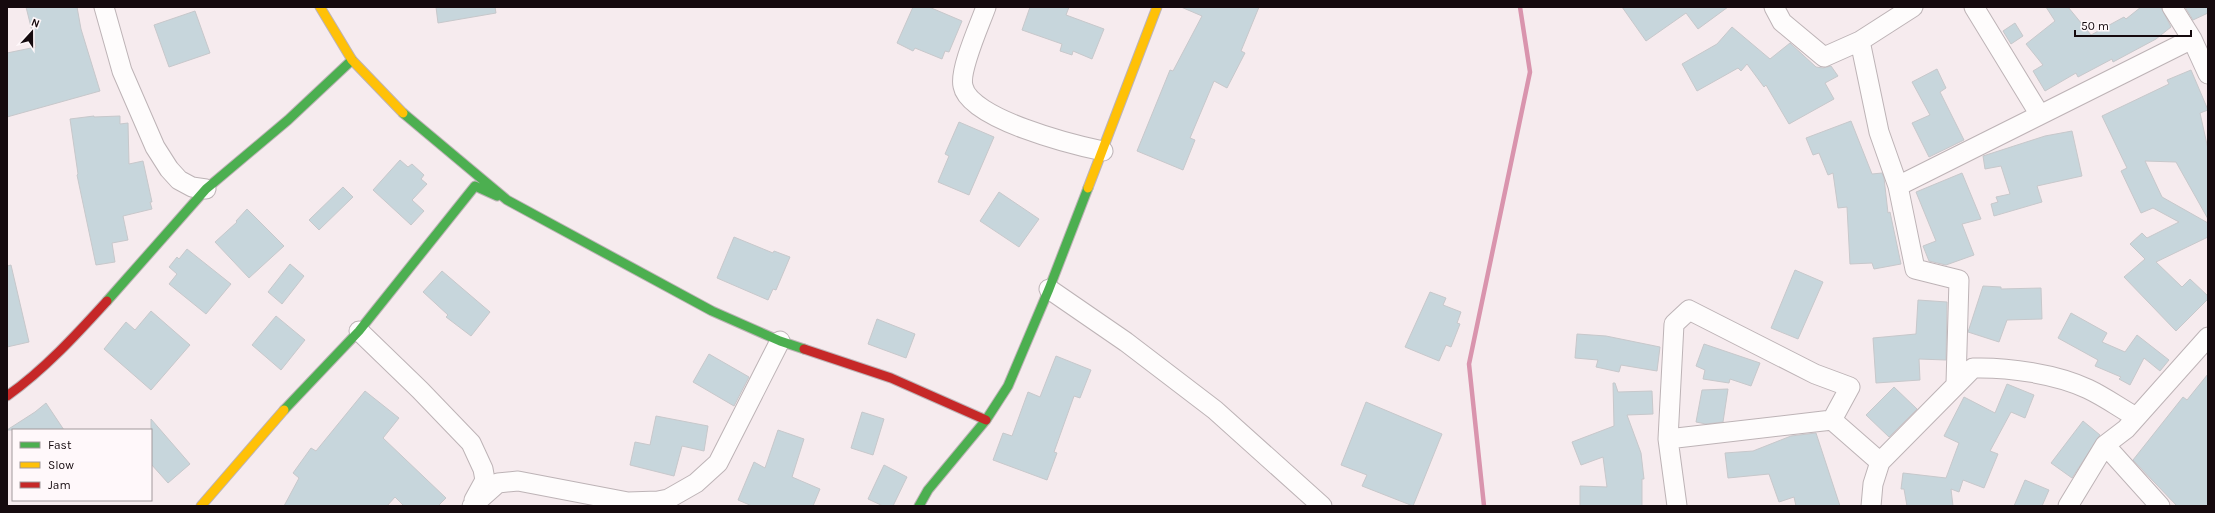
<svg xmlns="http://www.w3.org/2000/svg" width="2215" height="513" font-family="Karla,sans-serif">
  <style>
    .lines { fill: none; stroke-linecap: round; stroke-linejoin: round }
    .stream { stroke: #d994ad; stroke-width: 4.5 }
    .building { fill: #c7d6dc; stroke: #c7c8cb }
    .street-casing { stroke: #bdb3b6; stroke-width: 21 }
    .fast-casing { stroke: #bdb3b6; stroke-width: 11 }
    .slow-casing { stroke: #bdb3b6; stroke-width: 11 }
    .jam-casing { stroke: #bdb3b6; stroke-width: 11 }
    .street { stroke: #fefcfc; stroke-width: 19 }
    .fast { stroke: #4caf50; stroke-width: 9 }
    .slow { stroke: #ffc107; stroke-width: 9 }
    .jam { stroke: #c62828; stroke-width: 9 }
  </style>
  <rect width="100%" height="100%" fill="#f6ebee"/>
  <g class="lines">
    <path class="stream" d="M1484,506l-15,-142 61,-292 -10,-65"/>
  </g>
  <path class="building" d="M26,7h51l4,22 19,62 -93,26v-64l29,-6z
    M436,7h59l1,6 -58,10z
    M913,7h16l33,14 -13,31 -4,-1 -3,8 -27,-11 -2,3 -16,-8z
    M1030,7h39l-3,8 38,14 -12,30 -19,-8 -1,4 -12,-4 2,-7 -40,-14z
    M1181,7h78l-18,44 4,2 -18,35 -13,-7 -24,57 5,2 -12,30 -46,-19 33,-81 3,1 29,-55z
    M1622,7h106l-30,22 -12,-16 -40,28z
    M2046,7h22l23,28 33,-18 2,2 15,-12h20l10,20 -15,12 -43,23 -1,-3 -34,18 -2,-4 -31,18 -12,-20 10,-6 -17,-21 29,-23z
    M2185,7h23v6l-15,7z
    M195,11l15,42 -41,14 -15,-42z
    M2015,23l8,13 -12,8 -8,-13z
    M1732,27l38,32 20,-16 26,24 7,1 8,-2 7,10 -13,7 9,16 -45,25 -23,-39 -2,2 -17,-23 -6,7 -3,-3 -41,23 -15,-27 35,-20z
    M1937,69l9,19 -6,4 24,48 -35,17 -17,-34 18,-8 -18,-33z
    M2191,70l17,40 -8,3 8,36v70l-32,-57 -31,-1 17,36 46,26v14l-52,25 26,25 8,-8 18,17v3l-32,32 -52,-54 21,-18 -15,-15 12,-11 5,5 32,-16 -26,-14 -12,5 -20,-42 6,-3 -25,-52 67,-32 -2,-4z
    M94,116v1l26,-1v8l8,-1 1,41 14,-3 9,41h-2l2,7 -29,7 5,24 -16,3 3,19 -19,3 -19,-90 1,-1 -8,-55z
    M1851,121l21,53 10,-1 2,5 4,35 2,-1 11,52 -27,5 -2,-6 -22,1 -3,-57 -9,1 -5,-35 -5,2 -9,-22 -6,2 -7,-17z
    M959,122l35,15 -25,58 -31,-13 11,-26 -4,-2z
    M2072,131l10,45 -45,10 5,16 -48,14 -3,-12 7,-2 -2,-5 14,-3 -9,-28 -16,3 -2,-13 62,-20z
    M400,160l8,7 4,-3 12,11 -3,4 6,5 -15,16 12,11 -13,14 -38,-35z
    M1962,173l19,46 -19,5 12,31 -28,10 -17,-4 -6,-15 13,-5 -20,-49z
    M343,187l10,10 -34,33 -10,-10z
    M999,192l40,27 -20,28 -39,-26z
    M247,209l37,37 -35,32 -34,-36 22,-20 -1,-1z
    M734,237l39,16 1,-2 16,6 -14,33 -3,-1 -5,11 -51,-22z
    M187,249l44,35 -25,30 -37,-30 8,-10 -8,-7 8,-10 2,2z
    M290,264l14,12 -22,28 -14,-12z
    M11,265l18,77 -22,5v-81z
    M1795,270l28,12 -25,57 -27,-11z
    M442,271l48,41 -19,24 -25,-19 2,-2 -25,-23z
    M1983,286l18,1v2l40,-1 1,31 -35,1 -8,22 -31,-10z
    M1430,292l16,6 -3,7 18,7 -4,11 3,1 -9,23 -5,-2 -7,16 -34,-14z
    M1918,300l29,2 -1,58 -27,-1 1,21 -44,3 -3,-45 43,-4z
    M151,311l39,34 -39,45 -47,-41 22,-27 9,8z
    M2071,313l36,20 -5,9 23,10 12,-17 32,25 -9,11 -16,-13 -14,27 -11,-6 2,-2 -26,-11 3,-6 -40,-22z
    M276,316l29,24 -24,30 -29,-25z
    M877,319l38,15 -9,24 -38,-14z
    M1577,334l29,2 54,11 -3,24 -36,-6 -2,7 -23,-5 2,-7 -23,-2z
    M1704,344l56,19 -9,23 -21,-7 -1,4 -26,-4 2,-9 -9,-4z
    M709,354l40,23 -15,29 -41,-24z
    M1056,356l35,14 -11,28 -6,-2 -20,56 3,1 -10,27 -54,-20 10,-27 9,3 16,-44 12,5z
    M2208,374v132h-31l-44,-46 50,-63 4,3z
    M1613,383h2l3,9 34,-1 1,23 -26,1 14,38 3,26h-2v27h-62v-20l27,1 -4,-30 -22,8 -9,-23 42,-16z
    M2007,384l27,11 -9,23 -14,-6 -21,39 8,3 -14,34 -21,-8 -4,12 -8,-3 2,17h-46l-3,-17h-3l2,-16 43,5 13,-35 -15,-7 20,-39 31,16z
    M1894,387l23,22 -28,28 -23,-22z
    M1728,389l-5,33 -17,2 -10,-2 6,-32z
    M365,391l34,27 -16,20 63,60 -8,8h-34l-9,-9 -8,9h-103l15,-28 -6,-5 18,-25 5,3z
    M1366,402l76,32 -29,72 -51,-20 5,-11 -26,-10z
    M46,403l18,27h-57l28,-18z
    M862,412l22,7 -11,36 -22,-7z
    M656,416l52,10 -4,25 -22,-5 -8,30 -44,-11 5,-23 15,3z
    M151,419l39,45 -22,19 -17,-19z
    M2083,421l17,14 -28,43 -21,-15z
    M778,430l26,9 -12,38 28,12 -7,17h-61l-14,-6 16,-38 11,6z
    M1816,433l24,73h-44l-2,-9 -15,5 -10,-28 -41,4 -3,-25 28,-2 38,-15z
    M884,465l23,12 -14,29h-10l-15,-7z
    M2025,480l24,10 -7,16h-28z"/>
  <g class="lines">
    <defs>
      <path id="street" d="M104,7l18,64 33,76 14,22 10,11 13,7 14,2
        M986,7c-6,17 -27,63 -23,79 6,33 111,59 140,65
        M1774,7l8,15 42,35 36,-16 53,-34
        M1974,7l66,108
        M2172,7l20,32 16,35
        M1860,41l19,91 19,54 17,83 44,11 -3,103
        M1898,186l294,-147
        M1049,289l77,53 89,68 107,96
        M359,331l61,59 51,53 12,26 2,11 -11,20
        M1668,439l164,-19 48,42
        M2105,445l55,61
        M472,506l26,-23 20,-2 110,21 30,-1 10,-2 28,-16 22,-20 62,-122
        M1677,506l-9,-67 6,-115 15,-14 126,64 35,13 -18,33
        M1871,506l2,-22 7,-22 93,-94c35,-1 84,6 115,21 17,8 32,19 48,28
        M2068,506l37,-61 21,-16 82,-92"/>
      <path id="fast" d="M403,113l104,87 205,111 68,30 24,8
        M107,301l99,-112 82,-69 64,-60
        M284,410l75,-79 116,-145 22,10
        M919,506l9,-16 58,-70 22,-34 41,-97 39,-101"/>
      <path id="slow" d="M320,7l32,53 51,53
        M1088,188l69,-181
        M201,506l83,-96"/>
      <path id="jam" d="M804,349l87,29 95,42
        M7,396c37,-26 70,-62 100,-95"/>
    </defs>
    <use href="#street" class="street-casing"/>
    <use href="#fast" class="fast-casing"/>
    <use href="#slow" class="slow-casing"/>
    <use href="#jam" class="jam-casing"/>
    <use href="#street" class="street"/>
    <use href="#fast" class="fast"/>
    <use href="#slow" class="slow"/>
    <use href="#jam" class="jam"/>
  </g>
  <rect width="2215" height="513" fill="none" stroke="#150a0e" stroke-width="16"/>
  <rect x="12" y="429" width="140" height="72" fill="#fff8fa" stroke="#a1999c"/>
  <rect x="20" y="442" width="20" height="6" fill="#4caf50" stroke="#a1999c"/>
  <text x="48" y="449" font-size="12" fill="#150a0e">Fast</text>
  <rect x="20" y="462" width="20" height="6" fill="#ffc107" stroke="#a1999c"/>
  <text x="48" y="469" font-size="12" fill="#150a0e">Slow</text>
  <rect x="20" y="482" width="20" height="6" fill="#c62828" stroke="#a1999c"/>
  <text x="48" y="489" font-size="12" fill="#150a0e">Jam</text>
  <g transform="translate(32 32) rotate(21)" stroke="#fff8fa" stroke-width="3" paint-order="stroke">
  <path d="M0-3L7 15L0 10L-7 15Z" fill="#150a0e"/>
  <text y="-6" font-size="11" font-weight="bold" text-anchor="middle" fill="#150a0e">N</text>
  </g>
  <path d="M2075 30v6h116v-6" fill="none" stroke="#150a0e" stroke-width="2"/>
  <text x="2081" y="30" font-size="12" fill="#150a0e" stroke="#fff8fa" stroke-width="3" paint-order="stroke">50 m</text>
</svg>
